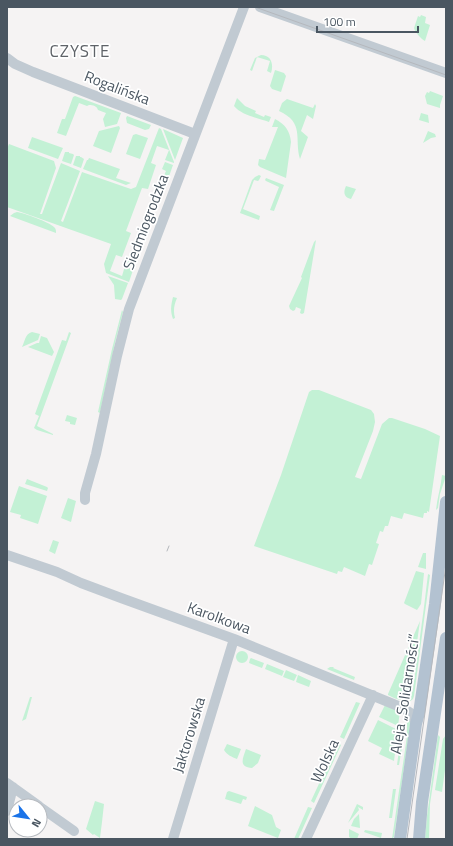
<svg xmlns="http://www.w3.org/2000/svg" width="453" height="846" font-family="'Titillium Web',sans-serif">
  <style>
    .green { fill: #c3f1d5 }
    .lines { fill: none; stroke-linecap: round; stroke-linejoin: round }
    .minor { stroke: #c1cad2; stroke-width: 10 }
    .major { stroke: #b3c2d1; stroke-width: 12 }
    .tram { stroke: #b5b8bd; stroke-width: 1 }
    .labels { text-anchor: middle; stroke-width: 3.5; stroke-linejoin: round; paint-order: stroke }
    .street-label { font-size: 15px; fill: #4a5661; stroke: #fff }
    .quarter-label { font-size: 17px; letter-spacing: 1px; fill: #5f6368; stroke: #fff }
  </style>
  <rect width="100%" height="100%" fill="#f5f3f3"/>
  <path class="green" d="M421,15l5,2 -1,6 5,2 -5,16c-4,-2 -10,-9 -11,-13l4,-12 2,1z
    M261,55c10,0 13,9 10,18l-4,-2 3,-10 -13,-4 -5,14 -2,-1 5,-12z
    M275,70l9,3 2,3 -5,16 -9,-3 -2,-3z
    M430,91l13,5 -3,9v3l-13,-4 -2,-8 2,-4 2,1z
    M75,96l46,17 -4,11 -12,3 -2,-8 3,-6 -8,-3c-1,-4 -5,-5 -9,-5l-2,1 -8,-3 -13,33 -9,-3 5,-14h3l8,-22z
    M237,98l8,8 11,5 -1,2 9,4 1,-2 6,2 -2,5c-11,-4 -28,-7 -35,-16z
    M287,99l26,9 2,-4 1,2 -3,13 -6,-4 -6,16 7,6 -8,22c-6,-21 5,-36 -21,-48l3,-8z
    M421,113l7,2 1,8 -10,-3z
    M127,116l24,9 -2,4 -4,1 -18,-7 -1,-5z
    M275,119c10,5 15,12 16,23l-5,36 -26,-11 -2,-2 1,-6 6,1 13,-33h-6z
    M119,126l1,2 -9,25 -18,-7 6,-15z
    M159,128l2,1 13,33v1l-9,-3 4,-10 -12,-4 -6,17 5,2 -8,24 -6,-1 -16,43 5,2 -9,24 -6,-2 -6,16 12,5 3,-10 8,4 -4,12 -23,-9 -2,-9 7,-20 -104,-37v-58l2,-5 45,17 2,7 -16,46h2l19,-51 19,8 -19,50 2,1 19,-50 43,15 6,2 5,-2z
    M163,129l20,9 -8,22z
    M428,131l7,3 1,3 -5,1 -8,5z
    M136,134l12,4 -8,21 -14,-5 7,-19z
    M32,137l31,11 -5,11 -30,-11z
    M65,152h4v1l4,1 1,1 -3,9 -9,-3z
    M76,156h4v1h1l3,2 -3,9 -8,-3z
    M89,158l31,11 -4,9 15,5 -5,2 -43,-16 4,-9h1z
    M165,162l8,3 -6,17 -5,-2 4,-9 -4,-2z
    M259,175l2,1 -2,4 -1,1 -4,-1 -11,29 17,7 -1,4 -19,-7 12,-33 3,-3z
    M266,178l18,7 -10,26 -4,-1 9,-23 -13,-6 -1,-1z
    M346,186l10,3 -5,10c-7,-2 -8,-6 -5,-13z
    M17,212c7,1 32,10 37,15 2,2 2,3 2,6l-46,-17 4,-3z
    M316,240l-12,73 -2,1 -2,-1 1,-4 -5,-2 -1,3 -2,1 -3,-2 -1,-3 13,-28 -1,-1 13,-35z
    M136,250l4,1 -6,16 -8,-3 3,-7 4,1z
    M108,276l20,7 -6,16 -1,1 -6,-1 -1,-14z
    M173,297l4,1c-3,7 -4,13 -2,20l-2,1c-3,-8 -2,-14 0,-22z
    M122,310l1,2 -8,31 -15,70 -2,-1 14,-63z
    M32,332l8,2 -2,6 -16,7c3,-6 3,-13 10,-15z
    M69,332l2,1 -34,93 16,8v1l-16,-5 -3,-2 5,-12 -4,-2 27,-74 4,1z
    M41,336l6,2 7,14 -2,4 -24,-9 9,-4h2z
    M312,390h7l52,20 3,4 1,8 -2,9 -18,46 6,2 21,-55 7,-6h3l33,11 15,7 -11,76 -2,-1v2h-3l-1,5 -19,-5 -2,6 -11,-3 -3,10h-3l-2,6 -3,-1 -4,12 3,1 -7,21 -3,-1 -4,12 -21,-9 -2,5 -4,-1 -1,3 -83,-28 27,-71 28,-83z
    M67,415l10,3 -2,7 -5,-1v-2l-5,-1z
    M442,475l4,1 -6,18 -2,14 -2,2c1,-12 5,-23 6,-35z
    M27,479l20,8 1,1 -1,3 -22,-7z
    M19,486l28,10 -9,28 -18,-6 1,-3 -11,-3z
    M68,498l8,3 -5,21 -10,-4z
    M53,540l6,2 -4,12 -6,-3z
    M423,553h3v16l-8,-2z
    M416,571l8,2 -3,31 -4,6 -12,-6 -1,-1z
    M428,574l2,1 -16,121 -1,3 -4,3 4,-13 11,-82z
    M232,621l11,4 2,-1h1l-1,8 -19,-7z
    M420,621l-10,71 -3,7c-6,3 -13,-1 -19,-4v-1z
    M236 657a6 6 0 1 1 12 0a6 6 0 1 1-12 0Z
    M251,658l13,5 -2,5 -13,-5 1,-4z
    M267,664l17,7 -2,5 -17,-7z
    M330,667h4l-1,1 22,9 -1,3 -27,-11z
    M286,670l11,5 -3,6 -11,-4z
    M298,675l13,6 -2,6 -13,-5z
    M30,697h2l-6,22 -4,2z
    M356,702l4,1 -16,36 -4,-2z
    M385,705l15,6 -2,15 -19,-9z
    M407,715l3,6v5l-16,111 -2,2 15,-103z
    M378,720l20,10 -4,31 -15,-7 3,-6 -14,-7z
    M401,735h3l-5,30h-2z
    M438,735l2,2 -10,67 -1,35h-4l2,-23z
    M446,735v28l-4,29 -7,-2 8,-51z
    M227,744l14,5 -4,10c-5,-2 -10,-4 -13,-9z
    M339,744l2,1 -27,58 -3,-2 25,-54z
    M246,749l15,6 -3,8 -6,5c-14,-1 -9,-10 -6,-19z
    M393,789h3l-4,29h-3z
    M229,791l18,6 -1,3 -3,-1 -2,5 -16,-5 2,-7z
    M95,801l9,3 -2,18 -2,16 -6,-4 -1,1 -7,-6z
    M357,804l6,3v3l-5,-3 1,3 -11,13z
    M255,806l17,9 4,12 5,3 -3,8 -30,-12z
    M308,807l4,1 -14,31h-4z
    M359,814l1,14 -9,-2 3,-7z
    M349,829l10,5 -2,5h-5l-3,-2z
    M365,830l17,3 -1,5 -17,-6z"/>
  <g class="lines">
    <path class="minor" d="M260,7l186,66
      M7,58l8,6 18,8 162,62
      M85,500v-7l11,-39 21,-98 12,-47 115,-302
      M7,555l50,17 24,11 40,15 113,41 169,69 9,6 4,10
      M7,783l32,23
      M40,807l34,24
      M7,811l6,-24
      M173,839l61,-200
      M306,839l67,-144"/>
    <path class="major" d="M400,839l16,-115 3,-11 16,-109 11,-102
      M419,839l3,-37 24,-164"/>
    <path class="tram" d="M255,7l191,68
      M167,551l2,-5
      M407,839l39,-274"/>
  </g>
  <g class="labels">
    <g class="street-label">
      <text transform="translate(117 88) rotate(21)" y="5">Rogalińska</text>
      <text transform="translate(146 222) rotate(-69)" y="5">Siedmiogrodzka</text>
      <text transform="translate(219 618) rotate(20)" y="5">Karolkowa</text>
      <text transform="translate(405 694) rotate(-81)" y="5">Aleja „Solidarności”</text>
      <text transform="translate(189 735) rotate(-73)" y="5">Jaktorowska</text>
      <text transform="translate(325 761) rotate(-65)" y="5">Wolska</text>
    </g>
    <g class="quarter-label">
      <text x="80" y="57">CZYSTE</text>
    </g>
  </g>
  <rect width="453" height="846" fill="none" stroke="#4a5661" stroke-width="16"/>
  <g transform="translate(28 818) rotate(120)"><circle r="19" fill="#ffffff" stroke="#b7bbc0"/>
  <path d="M0-3L7 15L0 10L-7 15Z" fill="#1a73e8"/>
  <text y="-6" font-size="11" font-weight="bold" text-anchor="middle" fill="#4a5661">N</text>
  </g>
  <path d="M317 26v6h101v-6" fill="none" stroke="#4a5661" stroke-width="2"/>
  <text x="323" y="26" font-size="12" fill="#4a5661" stroke="#ffffff" stroke-width="3" paint-order="stroke">100 m</text>
</svg>
